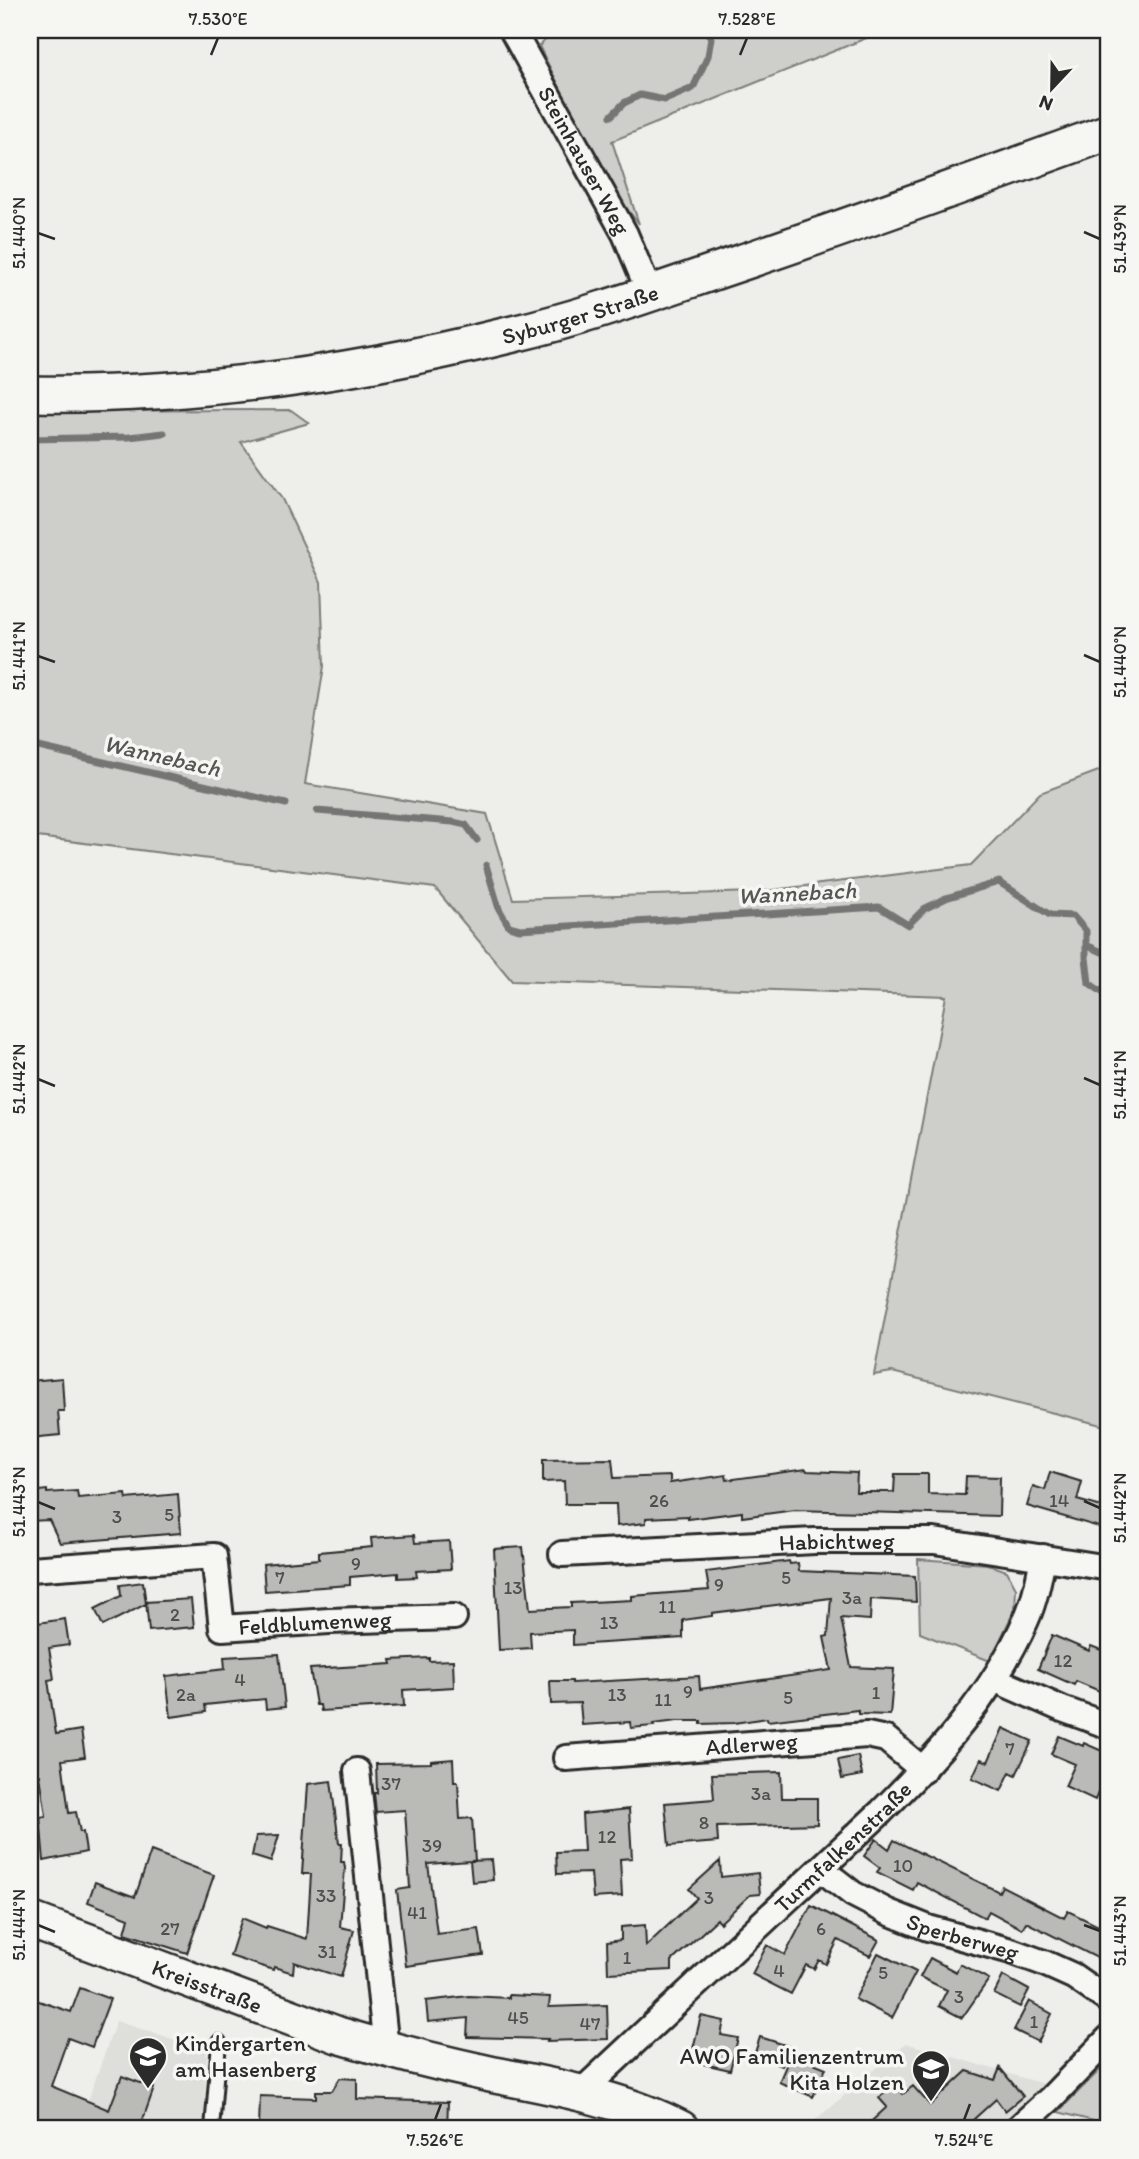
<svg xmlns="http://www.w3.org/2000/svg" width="1139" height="2159" font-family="Itim,sans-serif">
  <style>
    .built { fill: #dededb }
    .green { fill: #cececa; stroke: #7c7c7a; stroke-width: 2 }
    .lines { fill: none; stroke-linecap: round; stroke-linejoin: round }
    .stream { stroke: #757573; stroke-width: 7 }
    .building { fill: #babab7; stroke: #2b2b2b; stroke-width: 2 }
    .lane-casing { stroke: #2b2b2b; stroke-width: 18 }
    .street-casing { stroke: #2b2b2b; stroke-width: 30 }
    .secondary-casing { stroke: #2b2b2b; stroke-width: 40 }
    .lane { stroke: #f6f6f2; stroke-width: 12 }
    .street { stroke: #f6f6f2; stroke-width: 24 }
    .secondary { stroke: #f6f6f2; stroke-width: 35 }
    .ticks { fill: none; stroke: #2b2b2b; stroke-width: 2.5 }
    .labels { text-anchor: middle; stroke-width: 7; stroke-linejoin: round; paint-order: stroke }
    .number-label { font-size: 19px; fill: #4f4f4e }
    .street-label { font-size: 23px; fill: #2b2b2b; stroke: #f6f6f2 }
    .poi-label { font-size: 23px; fill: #2b2b2b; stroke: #f6f6f2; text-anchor: start }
    .water-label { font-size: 24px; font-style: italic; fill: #565655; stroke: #f6f6f2 }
    .neatline { fill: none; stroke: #2b2b2b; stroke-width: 2.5 }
    .ticks-label { font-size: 18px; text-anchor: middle; fill: #2b2b2b }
  </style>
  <rect width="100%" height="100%" fill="#eeeeea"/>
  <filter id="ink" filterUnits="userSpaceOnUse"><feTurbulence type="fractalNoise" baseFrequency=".0143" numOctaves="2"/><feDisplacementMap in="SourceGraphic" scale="14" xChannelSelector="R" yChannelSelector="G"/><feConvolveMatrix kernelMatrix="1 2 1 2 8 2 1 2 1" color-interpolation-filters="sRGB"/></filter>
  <g filter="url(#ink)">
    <path class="built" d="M116,2021l91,29 -4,79h-125z
      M906,2043l141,42 -50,44h-174l-9,-8z"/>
    <path class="green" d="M556,30h330l-274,111 27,83 -30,-38 -70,-140z
      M291,410l18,13 -68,19 41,57 39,83 3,84 -19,118 182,30 26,85 244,-7 214,-27 69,-72 69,-26v660l-217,-55 -18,3 72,-379 -434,-15 -77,-93 -405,-52v-425z
      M918,1559l69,5 20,7 9,17 -1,21 -25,52 -70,-28z
      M1109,2061v64l-51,-13z"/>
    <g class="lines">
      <path class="stream" d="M611,116l13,-13 16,-8 25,5 28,-12 15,-32 3,-18 -4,-8
        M30,439l99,-2 35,-4
        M30,745l256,59
        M317,811l136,11 13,3 11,15
        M486,865l13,44 10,17 11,3 359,-22 29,18 16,-16 22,-11 53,-16 51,33 23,1 13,15v27l3,25 20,14
        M1086,945l23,10"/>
    </g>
    <path class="building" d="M62,1378l2,33h-6l2,24 -30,3v-57z
      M612,1459l2,19 56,-2v7l56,-8 1,5 79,-11 1,2 50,2 -1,19h38l1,-18h33v20l37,1 1,-19 34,1 -1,39 -204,-6 -53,7v-5l-54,7v-3l-42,2v5l-29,3 -1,-22h-51l-1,-23 -21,1v-22z
      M1050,1472l32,10 -5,18 32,9v21l-82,-24 6,-20 12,4z
      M47,1490v3l30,-2 1,7 48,-4 1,5 51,-5 3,39 -121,10 -11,-23 -19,1v-29z
      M414,1535l1,8 34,-2 2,28 -35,2 1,6 -19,1v-5l-48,4v8l-85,6 -2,-27 56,-5v-7l53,-5 -1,-9z
      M523,1547l7,62 41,-2v-4l61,-3v-4l77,-6 -3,-18 83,-11 1,3 8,-1 1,8 116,5 1,26 -45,-3 -1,21 -29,-2 10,49 43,2 -4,46 -32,-1v-4l-90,11 -1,-3 -33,5 -33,1v-3h-24l-24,3 1,2 -23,2 -1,-6 -48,3 -2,-22 -29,1 -1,-23h22v2l127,-7 1,13 131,-19 -7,-33 4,-1 3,-38 -119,15v3l-29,4v18l-110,7v-15l-43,2 1,16 -32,2 -5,-101z
      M143,1582l3,22 -43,22 -8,-17 26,-13 -1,-11z
      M191,1599l3,28 -45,4 -3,-29z
      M65,1619l4,26 -20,3 5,31 -6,1 8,54 25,-4 4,27 -23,3 7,53 7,-1 4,20h3l3,20 -42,9 -4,-44 6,-1 -6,-41 -8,1 -2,-16v-136z
      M1052,1635l37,16 2,-5 18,7v42l-33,-14 -2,4 -36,-16z
      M279,1654l6,53 -19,2 -1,-10 -60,6 1,7 -35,5 -5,-41 59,-7 -1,-12z
      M429,1658v3l24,-1 1,27 -51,3 1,16 -83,5 -1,-6h-4l-6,-36 82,-5 -1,-4z
      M1003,1728l29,13 -16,34 -6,-3 -9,19 -29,-13 9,-19 7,3z
      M1059,1736l24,10 1,-3 25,11v6l-8,19 2,1 -8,20 -30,-14 10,-22 -24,-10z
      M858,1756l4,19 -20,4 -4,-19z
      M453,1759l1,23h4l2,37 12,-1 3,43h-5l21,-1 2,20 -21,2 -2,-21 -42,3 9,70 42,-5 4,26 -77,11 -9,-76 13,-2 -5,-78 -29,2 -2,-19h3l-1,-29 55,-1v-2z
      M781,1772l1,26h35v26l-100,3 1,15 -49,4 -4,-43 49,-4 -2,-25z
      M331,1781l8,62h3l-1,19h3l1,6 -5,59 14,3 -13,47 -47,-15 -1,11 -19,-6 -1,3 -43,-14 12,-38 24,10 1,-2 40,13 4,-65h-9l6,-90z
      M629,1809l3,49 -12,1 2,37 -29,2 -2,-25 -34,1 -1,-22 28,-1 -2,-37z
      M279,1835l-8,27 -19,-6 4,-20z
      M876,1839l13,10 5,-9 105,52 3,-6 62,32 4,-7 41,20v26l-7,-4 -3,6 -73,-37 -4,7 -33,-18 -4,7 -68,-36 -4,8 -36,-18 3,-4 -16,-12z
      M151,1851l63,24 -27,78 -62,-20 4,-15 -41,-16 7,-20 40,15z
      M720,1861l1,16 37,-4 2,21 -10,1 -30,28 -3,-4 -45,42v9l-64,3 -1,-31 14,-2v-13l24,-2 1,21 51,-48 -8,-9z
      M811,1905l68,35 -9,16 -32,-16 -12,24 -7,-4 -5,9 -8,-4 -15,29 -39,-20 15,-29 18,10z
      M878,1953l38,19 -24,46 -37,-19z
      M930,1958l26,14 4,-8 29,15 -27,39 -23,-12 8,-16 -27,-13z
      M1003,1976l26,14 -9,17 -26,-13z
      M80,1988l30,11 -18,48 -24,-9 -17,48 58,24 13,-34 32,12 -12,34 15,5 -1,2h-126v-131l41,14z
      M509,1995l41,2 -1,10 58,-2 1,34 -61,2 1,-2 -81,-2 1,-19 -40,4 -2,-21 43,-5 40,2z
      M1029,2001l23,13 -14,28 -24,-12z
      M701,2016l23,5 -3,14 17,3 -8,32 -40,-9z
      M760,2037l28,9 -6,20 -28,-10z
      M791,2054l35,14 -13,29 -34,-15z
      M1000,2068l23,28 -18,15 -9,-12 -33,30h-100l24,-22 -8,-9 15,-14 9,10 10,-8 17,19 37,-34 28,9z
      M340,2078l17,1v20l91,3 -1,27h-188l1,-33 56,2v-7h16z"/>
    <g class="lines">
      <defs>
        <path id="lane" d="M212,2129l7,-87"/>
        <g id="street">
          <path id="s1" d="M512,30l113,204 25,60"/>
          <path id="s2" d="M562,1554l253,-13h119l175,27"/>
          <path id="s3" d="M30,1569l184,-13 8,72 107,-7 125,-4"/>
          <path d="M994,1679l68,30 47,17"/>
          <path id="s4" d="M566,1758l301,-23 19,4 37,31"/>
          <path d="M357,1771l29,278"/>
          <path id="s5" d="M821,1869l32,25 35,18 40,16 83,23 33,12 29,13 36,25"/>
          <path id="s6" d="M580,2093l301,-281c57,-57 112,-118 145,-192 9,-20 13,-42 17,-63"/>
          <path d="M1017,2129l33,-30 59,-61"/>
        </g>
        <g id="secondary">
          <path id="s7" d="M30,394c162,3 326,-21 483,-60 73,-17 144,-43 215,-67 128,-43 254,-89 381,-135"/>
          <path id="s8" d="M30,1920l308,115c50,15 101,28 152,39 65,13 132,24 191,55"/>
        </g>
      </defs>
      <use href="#lane" class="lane-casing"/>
      <use href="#street" class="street-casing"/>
      <use href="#secondary" class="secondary-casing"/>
      <use href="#lane" class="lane"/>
      <use href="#street" class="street"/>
      <use href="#secondary" class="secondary"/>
    </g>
  </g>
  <path class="ticks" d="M211,55l7,-17M740,55l7,-17M1084,232l16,7M38,233l17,6M1084,655l16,7M38,656l17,6M1084,1078l16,7M38,1079l17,7M1084,1501l16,7M38,1502l17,7M38,1925l17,7M1084,1925l16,6M435,2120l6,-16M964,2120l6,-16"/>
  <defs>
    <symbol id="school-pin" viewBox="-11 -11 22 30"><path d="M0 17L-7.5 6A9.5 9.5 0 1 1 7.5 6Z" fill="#2b2b2b" stroke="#f6f6f2"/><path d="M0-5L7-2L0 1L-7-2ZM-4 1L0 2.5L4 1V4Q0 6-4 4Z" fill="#fff"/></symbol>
  </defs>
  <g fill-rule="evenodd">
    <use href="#school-pin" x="126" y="2034" width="44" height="60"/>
    <use href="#school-pin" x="909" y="2047" width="44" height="60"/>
  </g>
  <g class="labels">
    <g class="number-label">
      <text x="659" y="1507">26</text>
      <text x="1059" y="1507">14</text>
      <text x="169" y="1521">5</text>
      <text x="117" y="1523">3</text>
      <text x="356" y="1570">9</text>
      <text x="280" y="1584">7</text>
      <text x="786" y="1584">5</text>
      <text x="719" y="1591">9</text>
      <text x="513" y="1594">13</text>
      <text x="852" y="1604">3a</text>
      <text x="667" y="1613">11</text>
      <text x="175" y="1621">2</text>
      <text x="609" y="1629">13</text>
      <text x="1063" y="1667">12</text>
      <text x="240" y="1686">4</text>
      <text x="688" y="1698">9</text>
      <text x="876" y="1699">1</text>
      <text x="186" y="1701">2a</text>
      <text x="617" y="1701">13</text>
      <text x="788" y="1704">5</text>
      <text x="663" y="1706">11</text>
      <text x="1010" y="1755">7</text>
      <text x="391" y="1790">37</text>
      <text x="761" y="1800">3a</text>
      <text x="704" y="1829">8</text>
      <text x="607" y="1843">12</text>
      <text x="432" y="1852">39</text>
      <text x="903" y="1872">10</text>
      <text x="326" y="1902">33</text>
      <text x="709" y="1904">3</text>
      <text x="417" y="1919">41</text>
      <text x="170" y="1935">27</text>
      <text x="821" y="1935">6</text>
      <text x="327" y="1958">31</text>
      <text x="627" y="1964">1</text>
      <text x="779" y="1977">4</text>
      <text x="883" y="1979">5</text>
      <text x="959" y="2003">3</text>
      <text x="518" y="2024">45</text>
      <text x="1034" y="2028">1</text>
      <text x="590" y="2030">47</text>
    </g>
    <g class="street-label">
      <text dy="8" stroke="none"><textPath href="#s1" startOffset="149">Steinhauser Weg</textPath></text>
      <text dy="8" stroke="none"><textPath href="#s7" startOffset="558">Syburger Straße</textPath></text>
      <text dy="8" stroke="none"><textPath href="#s2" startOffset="275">Habichtweg</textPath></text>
      <text dy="8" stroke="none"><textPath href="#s3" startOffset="350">Feldblumenweg</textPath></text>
      <text dy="8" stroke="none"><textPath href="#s4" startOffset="186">Adlerweg</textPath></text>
      <text dy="8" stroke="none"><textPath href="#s6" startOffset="360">Turmfalkenstraße</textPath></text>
      <text dy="8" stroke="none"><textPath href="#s5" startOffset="159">Sperberweg</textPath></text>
      <text dy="8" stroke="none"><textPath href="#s8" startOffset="189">Kreisstraße</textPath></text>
    </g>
    <g class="poi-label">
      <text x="175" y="2051">Kindergarten<tspan x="175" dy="26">am Hasenberg</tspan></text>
      <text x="904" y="2064" text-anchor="end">AWO Familienzentrum<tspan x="904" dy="26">Kita Holzen</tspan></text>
    </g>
    <g class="water-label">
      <text transform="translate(162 756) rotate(13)" y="8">Wannebach</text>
      <text transform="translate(797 893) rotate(-3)" y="8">Wannebach</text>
    </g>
  </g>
  <rect width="1139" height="2159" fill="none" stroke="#f6f6f2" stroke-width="77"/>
  <g transform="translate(1052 88) rotate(202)" stroke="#f6f6f2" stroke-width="5" paint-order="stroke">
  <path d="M0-5L12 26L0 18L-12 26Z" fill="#2b2b2b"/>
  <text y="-10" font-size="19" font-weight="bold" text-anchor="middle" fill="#2b2b2b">N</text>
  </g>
  <rect x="38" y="38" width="1062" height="2082" class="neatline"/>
  <g class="ticks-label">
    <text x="218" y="25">7.530°E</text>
    <text x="747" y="25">7.528°E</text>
    <text transform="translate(19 233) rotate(-90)" y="6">51.440°N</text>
    <text transform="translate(1120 239) rotate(-90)" y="6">51.439°N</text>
    <text transform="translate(19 656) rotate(-90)" y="6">51.441°N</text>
    <text transform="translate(1120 662) rotate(-90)" y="6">51.440°N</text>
    <text transform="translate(19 1079) rotate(-90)" y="6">51.442°N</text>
    <text transform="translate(1120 1085) rotate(-90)" y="6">51.441°N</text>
    <text transform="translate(19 1502) rotate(-90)" y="6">51.443°N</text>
    <text transform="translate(1120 1508) rotate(-90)" y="6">51.442°N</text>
    <text transform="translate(19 1925) rotate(-90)" y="6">51.444°N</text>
    <text transform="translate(1120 1931) rotate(-90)" y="6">51.443°N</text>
    <text x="435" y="2146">7.526°E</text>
    <text x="964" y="2146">7.524°E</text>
  </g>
</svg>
